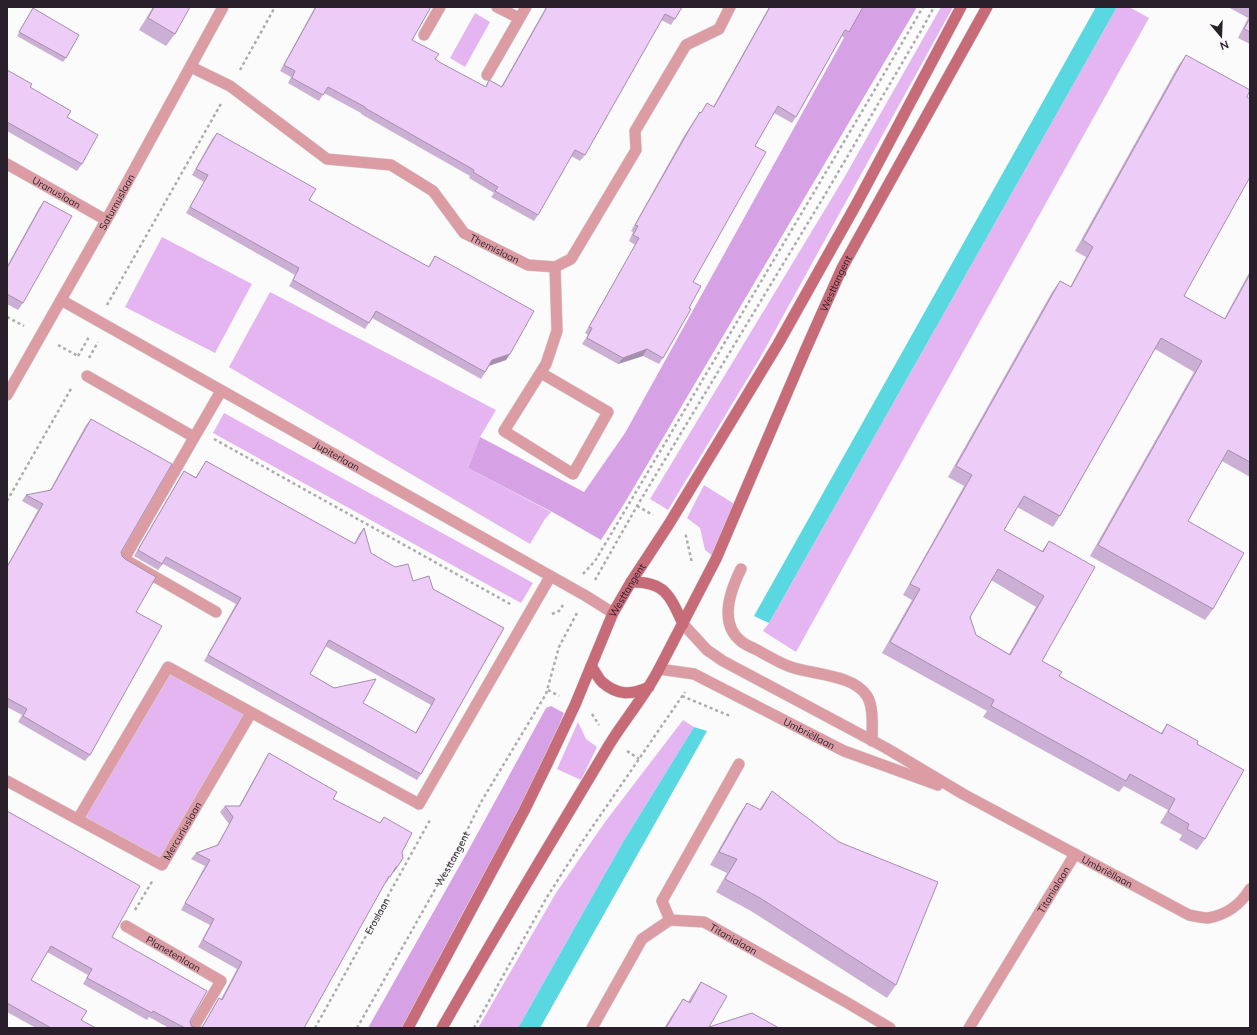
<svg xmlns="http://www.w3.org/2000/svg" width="1257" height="1035" font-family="Mulish,sans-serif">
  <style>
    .green { fill: #e4b5f1 }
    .forest { fill: #d7a1e6 }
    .water { fill: #59d8e2 }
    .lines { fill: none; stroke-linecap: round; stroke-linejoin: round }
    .service-casing { stroke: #d9d8da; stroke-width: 12 }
    .pedestrian-casing { stroke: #d9d8da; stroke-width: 12 }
    .minor-casing { stroke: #d9d8da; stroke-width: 12 }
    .secondary-casing { stroke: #d9d8da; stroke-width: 12 }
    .path { stroke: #aeabaf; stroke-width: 2.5; stroke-dasharray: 3 3; stroke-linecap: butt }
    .service { stroke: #dc9ca3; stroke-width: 11 }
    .pedestrian { stroke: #dc9ca3; stroke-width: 11 }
    .minor { stroke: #dc9ca3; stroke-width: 11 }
    .secondary { stroke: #c76b78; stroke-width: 11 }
    .wall { fill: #ccafd4; fill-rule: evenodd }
    .shaded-wall { fill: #a68fad }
    .building { fill: #edccf7; stroke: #a68fad; fill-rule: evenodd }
    .labels { text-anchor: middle; stroke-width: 3.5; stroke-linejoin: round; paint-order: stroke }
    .street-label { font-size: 10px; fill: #281f2a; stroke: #fbfbfb }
  </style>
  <rect width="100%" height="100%" fill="#fbfbfb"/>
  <path class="green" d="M941,7h12l-193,351 -92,152 -18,-11 194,-321z
    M1117,7h12l20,11 -353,634 -33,-21 6,-8z
    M475,13l15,9 -25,45 -15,-9z
    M162,237l90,47 -37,69 -90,-46z
    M270,292l226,118 -16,27 -12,31 83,44 -6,7 -15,25 -301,-177z
    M224,413l309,170 -12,20 -308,-170z
    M704,485l32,20 -22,52 -9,-7 -5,-22 -13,-10z
    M168,667l83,46 -89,152 -84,-46z
    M683,720l11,7 -71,115 -105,186h-40l78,-135 49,-71z
    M578,722l8,17 11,8 -16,33 -24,-11z"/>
  <path class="forest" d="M861,7h56l-293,497 -23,36 -45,-26 -88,-46 12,-31 104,55 41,-59z
    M551,706l13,7 -15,37 -21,43 -68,125 -57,110h-35l101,-179 77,-141z"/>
  <path class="water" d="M1096,7h21l-348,616 -15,-7z
    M694,727l13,4 -167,297h-22l105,-186z"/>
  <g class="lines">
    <defs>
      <path id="service" d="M497,7l22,11
        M424,35l16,-28
        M487,75l39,-68
        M541,373l67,39 -35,62 -69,-43 42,-67 11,-33 -2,-64
        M87,376l107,61
        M216,612l-92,-53 97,-168
        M419,804l131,-227
        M670,920l-8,-19 77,-137"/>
      <g id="pedestrian">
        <path id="s3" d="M7,164l99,56"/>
        <path id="s4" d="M7,781l155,84 89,-152"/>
        <path d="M78,819l90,-152 251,137"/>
      </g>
      <g id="minor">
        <path id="s5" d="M191,67l39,19 97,73 64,6 42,26 31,42 64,32 27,2 16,-8 65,-109 -1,-19 51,-86 33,-16 11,-22"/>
        <path id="s6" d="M61,300l525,296 27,17"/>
        <path id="s7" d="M7,395l105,-185 111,-203"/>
        <path d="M741,569c-11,22 -23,55 1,73 4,3 9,5 13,7 12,6 24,14 36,18 22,8 62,7 76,29 7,11 5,32 5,45"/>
        <path id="s8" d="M683,624l24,26 16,11 163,87 77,46 226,121c6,1 14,3 19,3 18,-3 33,-14 42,-29"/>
        <path id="s9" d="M659,669l35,5 150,77 94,34"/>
        <path id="s10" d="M126,926l95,55 -28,47"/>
        <path id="s11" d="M592,1028l50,-89 28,-19 34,2 142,80 44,26"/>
        <path id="s12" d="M969,1028l106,-174"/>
      </g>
      <g id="secondary">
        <path d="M631,582c34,-1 39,14 52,42"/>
        <path d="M591,666c4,5 7,12 11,16 16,14 29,13 47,5"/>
        <path id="s13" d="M408,1028l116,-217 24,-49 27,-57 38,-92 18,-31 38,-58 109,-180 79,-141 104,-196"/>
        <path id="s14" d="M442,1028c54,-95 111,-189 167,-283 16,-26 36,-49 50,-76l57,-110 89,-208 37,-83 145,-261"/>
      </g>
    </defs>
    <use href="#service" class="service-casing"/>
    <use href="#pedestrian" class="pedestrian-casing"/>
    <use href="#minor" class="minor-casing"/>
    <use href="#secondary" class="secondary-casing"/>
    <g class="path">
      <path d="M240,70l35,-63"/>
      <path d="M107,305l115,-203"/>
      <path d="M7,317l17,9"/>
      <path d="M58,345l20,11"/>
      <path d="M78,356l11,-19"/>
      <path d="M89,358l9,-16"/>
      <path d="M214,439l298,166"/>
      <path d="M7,501l65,-114"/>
      <path d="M637,506l16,9"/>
      <path d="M685,535l1,1 6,27"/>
      <path d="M583,574l12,-13 272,-458 56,-96"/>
      <path d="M595,580l42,-74 189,-313 96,-164 12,-22"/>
      <path d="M552,614l7,-3 4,-6"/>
      <path d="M548,690l11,6"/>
      <path d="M682,696l48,20"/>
      <path d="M592,714l7,11"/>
      <path d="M627,751l12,8"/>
      <path d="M135,910l18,-30"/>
      <path id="s1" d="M315,1028l115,-208"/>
      <path id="s2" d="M357,1028l102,-181 22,-45 65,-108 13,-47 18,-34"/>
      <path d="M474,1028l73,-131 35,-55 103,-150"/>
    </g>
    <use href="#service" class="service"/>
    <use href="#pedestrian" class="pedestrian"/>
    <use href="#minor" class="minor"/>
    <use href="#secondary" class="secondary"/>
  </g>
  <path class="wall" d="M153,7h37l-15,27 -9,12 -27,-16z
    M315,7h116l-19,33 23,19 6,4 44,24 4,-7 12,7 45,-80h136l-11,18 -10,-5 -76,135 -5,6 -9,-5 -33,59 -4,6 -43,-24 3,-4 -25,-15 1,-2 -109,-62v-1l-37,-20 -5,8 -31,-18 3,-6 -11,-6z
    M769,7h94l-14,25 -5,6 -2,-2 -46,81 -4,6 -18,-10 -19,33 -62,136 -30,76 -4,6 -16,-8 -25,8 -36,-20 6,-9 -3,-2 50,-88 -6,-4 4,-9 -2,-1 53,-95 11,-17 5,-7 1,1 6,-10 6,4z
    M1228,7h22v37l-12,-6 10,-20z
    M33,8l33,50 -3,4 -46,-26z
    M1186,55l61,42 -63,199 40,23 26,-48v206l-28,-16 -34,60 25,88 -8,11 -115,-64 104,-184 -39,-23 -95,167 -7,11 -36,-20 -13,23 38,21 7,-10 -7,120 17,15 102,57 6,-9 30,20 8,95 -8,11 -18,-10 3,-5 -22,-12 8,-13 -44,-24 -5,6 -136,-75 4,-6 -105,-58 30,-53 -9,-5 61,-109 -16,-9 104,-185 8,-11 10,6 16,-30 -11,-6 103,-185zM991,580l45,27 -27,47 -33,-19 -6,-18z
    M7,70l23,17 37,30 15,47 -5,7 -70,-40z
    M217,133l92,67 119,67 7,-11 75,98 -4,6 -17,6 -8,13 -109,-61 -7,11 -76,-43 6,-11 -109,-62 18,-31 -12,-7 20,-36z
    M44,201l-21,102 -5,7 -11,-6v-38l32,-58z
    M91,419l30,133 15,60 -46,143 -5,6 -67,-39 4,-7 -15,-8v-141l31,-56 -16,-9 4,-6 24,-5 36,-65z
    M206,461l148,83 5,-10 5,-6 7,25 42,28 20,8 71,39 -83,146 -4,6 -213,-119 32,-57 -73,-40 -5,6 -24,-14 46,-79 4,-6 12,6zM325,646l106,59 -16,28 -105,-59z
    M269,753l64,46 47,24 4,-6 18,35 -4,14 -4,6h-1l-7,11h-1l-183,144 13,-23 4,-6 2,1 16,-30 -39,-22 12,-22 -29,-15 24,-44 -14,-7 5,-6 21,-8 12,-21 -9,-12 5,-6h14l26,-47z
    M772,791l124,194 -9,13 -136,-87 -35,-19 11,-19 -17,-8 28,-49 9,-13 12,7z
    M7,811l105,126 78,84 1,5 5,2h-27l-20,-11 -2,3 -64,-36 5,-9 -41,-23 -16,28 50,40 15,8h-60l-29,-16z
    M701,982l8,45 70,1h-115l10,-16 9,-13 5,3 4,-7z"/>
  <path class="shaded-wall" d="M647,349l-4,7 -25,8 5,-6z
    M510,354l-4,6 -18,6 4,-6z
    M398,866l-4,6 -2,1 4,-6z"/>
  <path class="building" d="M154,7h36l-15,27 -27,-16z
    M316,7h115l-19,33 27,14 -4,5 6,4 45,24 3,-7 13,7 45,-80h135l-7,12 -10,-5 -80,141 -10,-5 -37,65 -43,-24 3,-4 -25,-15 1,-2 -109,-62v-1l-37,-20 -5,8 -31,-17 3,-7 -11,-6z
    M770,7h93l-14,25 -4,-2 -49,87 -18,-11 -23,40 11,6 -73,130 8,4 -12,22 2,1 -28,49 -16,-9 -24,9 -36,-20 5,-10 -3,-1 50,-89 -6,-3 5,-9 -3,-1 54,-95 11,-18 1,1 6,-10 7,4z
    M33,8l46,27 -13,23 -47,-26z
    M1250,18v14l-6,-3z
    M1186,55l64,35 -3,7 3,2v78l-66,119 41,23 25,-45v188l-22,-12 -40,71 56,32 -31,56 -115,-64 104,-184 -41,-23 -101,178 -36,-20 -20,34 39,22 6,-11 46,26 -53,94 20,11 -3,4 103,58 5,-10 31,17 -1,3 47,26 -39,69 -18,-10 2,-5 -21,-12 7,-13 -45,-25 -4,7 -135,-75 3,-6 -104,-58 30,-53 -10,-5 62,-109 -16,-9 104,-185 11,6 22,-40 -10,-7zM998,569l46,27 -34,59 -34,-20 -6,-18z
    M7,70l25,14 -2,3 41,24 -4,6 31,18 -16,29 -75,-42z
    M217,133l99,56 -7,11 44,25 76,42 6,-11 99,55 -24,43 -18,6 -7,12 -109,-61 -7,12 -76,-43 6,-12 -109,-61 18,-32 -12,-6z
    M44,201l28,15 -49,87 -16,-9v-26z
    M91,419l81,45 -51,88 1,4 3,3 31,18 -20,35 26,14 -72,129 -67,-39 4,-7 -20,-11v-131l36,-63 -17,-9 25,-5z
    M206,461l149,83 9,-16 7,25 24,14 13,-3 5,17 16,-5 4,13 71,39 -83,146 -213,-119 33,-57 -75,-41 -4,7 -24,-14 46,-79 12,7zM329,640l106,59 -19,34 -53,-30 13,-24 -42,9 -24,-14z
    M269,753l68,39 -4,7 47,24 4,-6 28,16 -10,19 1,6 -5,8 -2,1 -6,10 -1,-1 -85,152h-104l3,-2 16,-28 3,2 20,-38 -39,-22 11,-21 -29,-16 25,-43 -14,-7 22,-8 15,-28 -8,-11h15z
    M772,791l67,51 99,40 -42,103 -136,-87 -35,-19 12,-20 -18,-7 28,-49 14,7z
    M7,811l133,75 -28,51 95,54 -17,30 1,5 5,2h-11l-32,-17 -1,2 -65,-35 5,-9 -41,-23 -20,34 56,31 -6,9 15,8h-45l-44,-25z
    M701,982l26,14 -18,31 43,-14 27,15h-113l17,-29 7,4z"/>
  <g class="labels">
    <g class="street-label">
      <text dy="4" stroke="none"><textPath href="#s3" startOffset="57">Uranuslaan</textPath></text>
      <text dy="4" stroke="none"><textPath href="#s7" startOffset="222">Saturnuslaan</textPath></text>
      <text dy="4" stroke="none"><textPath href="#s5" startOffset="365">Themislaan</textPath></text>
      <text dy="4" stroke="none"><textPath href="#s14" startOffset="844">Westtangent</textPath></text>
      <text dy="4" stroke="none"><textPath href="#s6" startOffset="317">Jupiterlaan</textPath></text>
      <text dy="4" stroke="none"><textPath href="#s13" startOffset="490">Westtangent</textPath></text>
      <text dy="4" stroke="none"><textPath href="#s9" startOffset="165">Umbriëllaan</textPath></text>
      <text dy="4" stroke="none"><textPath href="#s4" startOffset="216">Mercuriuslaan</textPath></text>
      <text dy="4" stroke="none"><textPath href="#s2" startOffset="194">Westtangent</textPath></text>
      <text dy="4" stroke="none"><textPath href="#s8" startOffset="493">Umbriëllaan</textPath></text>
      <text dy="4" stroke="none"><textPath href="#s12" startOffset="162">Titanialaan</textPath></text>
      <text dy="4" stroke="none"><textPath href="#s1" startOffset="128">Eroslaan</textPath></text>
      <text dy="4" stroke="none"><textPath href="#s11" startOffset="204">Titanialaan</textPath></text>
      <text dy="4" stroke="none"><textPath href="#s10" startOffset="55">Planetenlaan</textPath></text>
    </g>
  </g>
  <rect width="1257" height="1035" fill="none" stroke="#281f2a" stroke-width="16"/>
  <g transform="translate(1221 36) rotate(161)" stroke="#fbfbfb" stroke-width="3" paint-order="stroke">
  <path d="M0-3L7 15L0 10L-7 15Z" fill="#281f2a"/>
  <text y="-6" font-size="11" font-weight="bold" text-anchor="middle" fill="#281f2a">N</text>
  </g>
</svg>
